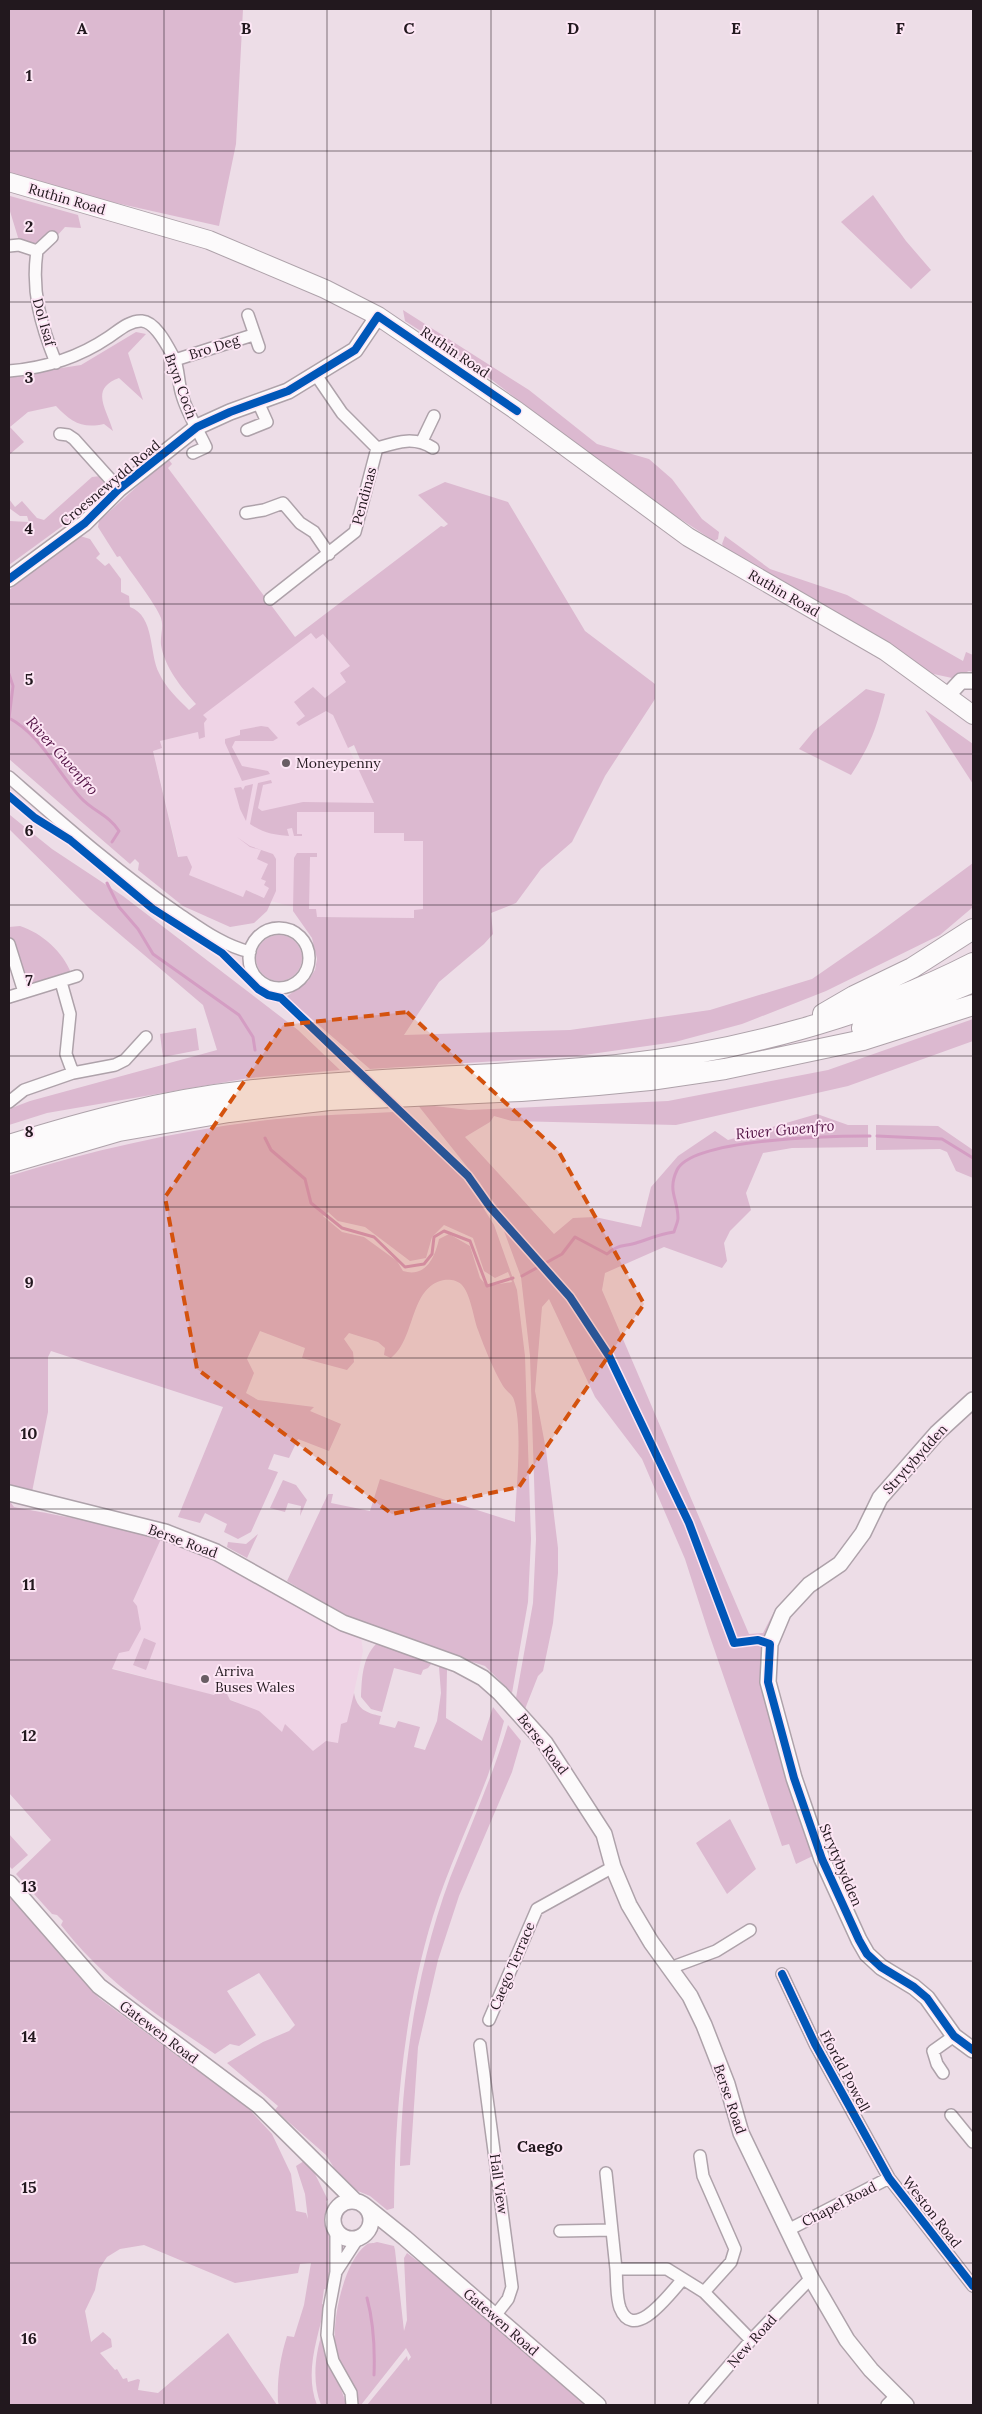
<svg xmlns="http://www.w3.org/2000/svg" width="982" height="2414" font-family="Lora,serif">
  <style>
    .built { fill: #efd4e6 }
    .green { fill: #dcb9d0; fill-rule: evenodd }
    .lines { fill: none; stroke-linecap: round; stroke-linejoin: round }
    .stream { stroke: #d49dc3; stroke-width: 3 }
    .street-casing { stroke: #aea2aa; stroke-width: 14 }
    .secondary-casing { stroke: #aea2aa; stroke-width: 18 }
    .primary-casing { stroke: #aea2aa; stroke-width: 20 }
    .highway-casing { stroke: #aea2aa; stroke-width: 22 }
    .street { stroke: #fcfafb; stroke-width: 11 }
    .secondary { stroke: #fcfafb; stroke-width: 15 }
    .primary { stroke: #fcfafb; stroke-width: 18 }
    .highway { stroke: #fcfafb; stroke-width: 20 }
    .cycleway-casing { stroke: #fde6f5; stroke-width: 11 }
    .cycleway { stroke: #0057b8; stroke-width: 8 }
    .marked { fill: #d4520e; fill-opacity: 0.2; stroke: #d4520e; stroke-width: 4; stroke-dasharray: 10 6; stroke-linejoin: round }
    .grid { fill: none; stroke: #22181e; stroke-width: 1; stroke-opacity: 0.55 }
    .poi-dot { fill: #695d64; stroke: #fde6f5; stroke-width: 2 }
    .labels { text-anchor: middle; stroke-width: 4; stroke-linejoin: round; paint-order: stroke }
    .street-label { font-size: 14px; fill: #22181e; stroke: #fde6f5 }
    .poi-label { font-size: 14px; fill: #22181e; stroke: #fde6f5; text-anchor: start }
    .water-label { font-size: 15px; font-style: italic; fill: #511143; stroke: #fde6f5 }
    .quarter-label { font-size: 16px; font-weight: bold; fill: #22181e; stroke: #fde6f5 }
    .grid-label { font-size: 16px; text-anchor: middle; font-weight: bold; fill: #22181e; stroke: #fde6f5; stroke-width: 4; stroke-linejoin: round; paint-order: stroke }
  </style>
  <rect width="100%" height="100%" fill="#eddde7"/>
  <path class="built" d="M311,633l5,6 7,-5 27,32 -3,16 -22,17 49,102v32h30l19,8v69l-9,8 -98,-1v-8h-15l-30,-8 -25,-11 -3,7 -54,-22 1,-9 -11,-8 -26,-108 9,-2 -2,-7 38,-9 -1,-14z
    M161,1539l46,17 154,81 2,14 -31,141 -97,-91 -131,-35z"/>
  <path class="green" d="M9,9h234l-7,135 -17,82 -134,-30 -76,-21z
    M873,195l33,46 25,29 -20,19 -70,-67z
    M10,196l68,19 3,13 -16,-1 -9,10 -19,13 -17,-6 -11,-36z
    M403,310l126,80 68,54 52,15 23,20 30,40 17,13 -1,7 -4,2 -78,-51 -173,-132 -58,-37z
    M136,332l10,2 -18,19 15,47 -24,-22c-30,11 -12,31 -6,53l-9,-7c-22,5 -33,-2 -48,-18l-28,6 -18,15 14,15 -15,13v-79l72,-11z
    M169,460l3,4 -4,4 127,169 146,-111 3,1 4,-3 -30,-29 27,-13 63,20 77,129 70,53v15l-50,77 -33,66 -31,27 -25,34 -25,10 2,21 -9,10 -45,38 -35,53 166,-5 140,-20 102,-31 65,-45 96,-71v44l-33,28 -114,56 -84,33 -67,18 -98,14 -207,13 -84,-72 22,-16 7,-11 2,-11 -5,-21 -19,-27 1,-53 3,-5h20v4h-7l-1,52h7l1,8 97,1v-8l9,-1v-68h-19v-8h-30v-21h-77v22h5v2h-8l-2,-8 -5,1 2,7c-15,-1 -26,-3 -39,-12l8,-41 13,-3 1,3 -9,2 -5,23 4,3 41,-9 71,1 -18,-39h6l-8,-19 -6,3 -15,-33 -7,-4 -27,15 -3,-3 9,-7 -11,-14 19,-15 12,11 21,-16 -6,-9 10,-7 -27,-32 -7,5 -5,-6 -108,82 4,4 -3,4 1,14 -6,2 -1,-7 -38,9 2,7 -9,3 25,106 9,-1 5,11 -3,8 54,22 3,-7 18,8 5,-10 -5,-3 2,-4 -5,-2 7,-15 -11,-5 4,-9 -11,-3 -13,-10 13,9 23,8 3,5v32l-9,20 -13,12 -24,4 -47,-21 -45,-36 1,-7 -4,-4 -5,5 -121,-105v-169l71,-54 10,3 10,15 -4,4 9,8 4,-3 12,16v13l8,4 1,11c25,9 19,47 29,66 7,15 19,26 30,37l7,-6c-15,-17 -31,-36 -35,-59 -1,-9 3,-18 0,-27 -5,-14 -32,-48 -41,-62l-3,1 -19,-30 1,-6 65,-59z
    M101,476l6,6v7l-24,22 -74,54v-44l20,1 -2,-6h-7l-11,-8v-9l6,8 7,-6 15,17 7,2 48,-43z
    M725,536l45,33 77,26 116,66 3,-9 7,3v17l-4,-1 -17,7 -23,-5 -205,-126 -2,-3z
    M866,689l19,5c-9,35 -14,50 -34,81l-52,-26 15,-18z
    M925,710l48,34v40z
    M261,726l7,1 10,11 -5,3h-38l-3,6 10,19 26,5 2,3 -28,7 -17,-38v-4l15,-4v-5z
    M253,784l-7,37 -6,-12 -6,-21 7,-1 2,3 2,-4z
    M10,815l42,34 71,47 175,134 42,40 -91,8 -202,35 -38,12v-16l21,-8 187,-51 -14,-45 -113,-96 -81,-80z
    M20,926c22,7 43,26 51,47l-44,14 -18,-47v-13z
    M256 958a23 23 0 1 1 46 0a23 23 0 1 1-46 0Z
    M973,1019v22l-125,45 -172,39 -164,-4 -18,-5 -4,6 -25,15 89,97 19,-16 22,-1 46,10 10,-40 27,-31 37,-25 13,9 89,-26 31,11h20v22l-76,1 -29,5 -17,40 5,17 -21,21 -6,12 3,18 -5,7 -58,-21 -59,26 -3,17 147,344 14,-1 13,-25 -8,27 -5,57 8,15 46,147 -21,10 -7,-20 -7,2 -73,-212 -24,-75 -43,-100 -47,-62 -46,-98 -7,8 -7,84 11,59 12,98v25l-5,50 -10,48 -5,5 -13,33 -9,-11 17,-95 3,-64 -6,-183 -9,-79 -24,-65 -17,-29 -63,-79 52,6 199,-9 160,-31z
    M196,1028l3,22 -36,7 -3,-23z
    M394,1112l8,7 13,6 54,60 25,40 23,65 8,66 6,183 -3,63 -16,91 -27,-27 -105,-34 -46,-23 -47,-28 41,-87h5l-2,9 39,8 10,-32 135,43c1,-31 8,-95 -1,-122 -1,-5 -8,-9 -11,-14 -10,-17 -18,-37 -25,-56 -5,-13 -7,-36 -17,-46 -4,-4 -12,-5 -17,-4 -35,7 -28,59 -53,78l-7,-3 1,-7 -7,-6 -29,-9 -5,6 9,13 1,10 -7,8 -45,-12 3,-10 -45,-17 -13,28 7,14 -8,20 12,7 56,7 -4,4 31,13 -12,27 -31,-12 -9,19 -15,-4 -6,15 10,3 -27,60 -13,7 -14,-7 3,-8 -22,-11 -5,10 -22,-6 45,-110 -172,-56 -3,6v55l-17,85 -22,-6v-315c87,-27 177,-47 268,-57 39,-4 78,-5 117,-7zM328,1212l10,9 27,6 45,34 16,-3 6,-21 12,-12 29,13 11,33 11,7 13,-6 4,10 -25,4 -7,-8 -10,-32 -21,-12 -10,5c-4,18 -13,39 -36,32l-6,-10 -33,-24 -22,-5 -19,-16z
    M876,1125l62,1 35,24v28l-17,-7 -9,-19 -7,-3 -64,1z
    M283,1480l13,5 11,15 -7,16 1,-10 -13,-3 -3,9 -15,-4z
    M9,1500l5,7c14,3 86,15 91,19l56,13 -28,62 4,5 4,23 -12,22 -10,2 -7,16 102,26 2,-2 10,-1 4,8 29,11 23,21 3,-8 28,27 13,-10 12,2 3,-19 6,-2 7,-29c3,16 12,20 27,23l-2,8 16,4 3,-7 22,6 -6,20 11,3 12,-29 4,-28 -2,-26 5,-1 3,4 -1,48 36,23 11,-34 11,14c-5,18 -10,37 -16,54 -18,48 -40,93 -55,141 -29,95 -38,194 -39,292l-7,2 -17,-14 -17,-7 -12,-10 -15,-24 -51,-45 3,-4 -51,-43 36,-21 26,-11 6,-6 -36,-52 -32,18 29,44 -17,11 -9,-2 -15,10c-59,-40 -109,-71 -154,-129l2,-4 -6,-6 -5,-1 -36,-40 35,-34 -42,-47z
    M258,1534l-11,24 -20,-11 1,-5 18,2z
    M144,1638l12,5 -10,27 -13,-5z
    M376,1644l34,9 22,10 -4,5 -5,2 -2,5 -27,-7 -12,44 -11,-3 -10,-12c1,-19 1,-38 15,-53z
    M508,1725l13,16 -9,31 -53,124 -21,64 -20,87 -8,118 -10,1c2,-97 16,-196 50,-288 20,-51 42,-100 58,-153z
    M730,1819l26,50 -29,25 -31,-51z
    M9,1834l19,21 -16,14 -3,-3z
    M9,1894l90,104 149,110 24,26 19,40 5,37 10,2 2,6 -3,-25 -9,-28 8,-5 9,9 15,30 -2,1c3,9 1,18 3,27 5,23 2,38 0,62l-5,-1 -2,15 3,1c-7,33 -21,67 -8,100h-38l-1,-3c-1,-23 2,-44 9,-66l7,1 10,-32 7,-42 -11,1 -2,9 -63,10 -91,-38 -24,4 -13,8 -8,12 -4,21 -10,21 6,31 12,-10 8,7 1,8 -12,6 15,17 2,-1 6,10 4,-1 1,4 10,-3 2,1 -2,10 20,3 70,-60 49,72h-268z
    M377,2242l17,4 1,4 9,81 3,-11 -3,-62 3,-5 38,29 143,123h-221l40,-49 1,5 3,-4 -5,-9 -45,57h-2c-3,-18 -17,-31 -22,-49 -8,-27 6,-94 29,-111 4,-3 6,-1 11,-3z
    M322,2333c-1,28 19,46 24,72h-25c-9,-23 -6,-49 1,-72z"/>
  <g class="lines">
    <path class="stream" d="M9,674l4,12 -4,32c32,17 48,54 72,80 12,13 29,18 38,33l-7,11
      M107,883l12,24 19,22 15,25 86,61 14,22 2,13
      M877,1136l65,3 31,19
      M265,1138l6,12 34,29 6,24 31,25 32,9 31,30 19,-3 8,-10 2,-17 10,-6 26,10 17,45 26,-8
      M522,1276l40,-22 13,-17 32,17c11,-10 16,-7 29,-11 13,-4 23,-9 38,-11 1,-4 4,-10 4,-14 0,-19 -11,-27 -1,-48 16,-32 159,-34 193,-34
      M367,2298c7,26 8,51 7,77"/>
    <defs>
      <path id="street" d="M52,237l-15,14c-6,41 4,74 19,112
        M9,246l10,-1 18,6
        M248,315l11,32
        M175,360l78,-25
        M9,371c37,-3 69,-13 100,-34 9,-6 21,-17 33,-16 14,1 26,26 32,37 5,11 4,25 8,37 5,18 16,35 24,52l-13,6
        M247,430l20,-8 -9,-20
        M60,434l8,1 6,4 45,50
        M422,441l12,-25
        M377,448c20,-6 37,-12 56,0
        M246,513l18,-3 19,-7 17,20 14,9 15,22
        M270,599l85,-67 22,-84 -35,-35 -26,-38
        M9,777c54,47 108,95 167,135 24,16 46,33 74,40
        M249 958a30 30 0 1 1 60 0a30 30 0 1 1-60 0Z
        M9,944l15,48
        M61,982l9,32 -4,40 7,19
        M9,997l68,-21
        M9,1102l15,-12 49,-17 42,-8 10,-5 21,-23
        M670,1968l46,-17 34,-21
        M782,1974l33,70 74,134 84,108
        M489,2020l48,-111 76,-42
        M480,2045l32,242 -4,12 -14,18
        M943,2073l-6,-9 -4,-13 21,-15
        M951,2115l22,27
        M700,2156l3,20 32,73 -4,13 -27,30 47,48
        M606,2173l10,96h51l37,23
        M336,2229v43l-7,37 -2,26 6,26 18,32 1,12
        M788,2230l101,-52
        M560,2231l52,-1
        M616,2269c1,12 0,28 4,39 14,36 51,-16 63,-29
        M336,2272l22,-34
        M695,2405l56,-65 60,-62
        M887,2405l9,-9"/>
      <path id="secondary" d="M9,579l76,-56 34,-34 78,-62 33,-15 58,-21 67,-41 23,-34
        M948,695l13,-14h12
        M973,1400l-36,33 -57,65 -17,35 -23,31 -31,21 -26,28 -13,31 -2,38 26,96 28,81 37,81 8,14 14,13 33,20 13,11 27,38 19,14
        M9,1493l156,39 51,20 127,71 114,41 26,14 17,15 45,50 59,91 9,33 16,38 22,37 39,54 14,29 23,59 14,49 70,145 36,62 24,30 35,35
        M9,1883l90,103 159,119 97,96
        M333 2220a19 19 0 1 1 38 0a19 19 0 1 1-38 0Z
        M364,2205l41,33 193,167"/>
      <path id="primary" d="M9,182l200,58 116,49 53,27 139,95 171,126 197,114 88,64"/>
      <path id="highway" d="M823,1014l31,-18 58,-28 61,-39
        M862,1028l111,-46
        M9,1145c77,-24 156,-45 237,-54 123,-14 247,-14 371,-26 118,-13 251,-48 356,-102
        M9,1163l110,-32 110,-19 100,-12 192,-9 77,-6 52,-5 75,-11 138,-29 110,-35"/>
    </defs>
    <use href="#street" class="street-casing"/>
    <use href="#secondary" class="secondary-casing"/>
    <use href="#primary" class="primary-casing"/>
    <use href="#highway" class="highway-casing"/>
    <use href="#street" class="street"/>
    <use href="#secondary" class="secondary"/>
    <use href="#primary" class="primary"/>
    <use href="#highway" class="highway"/>
    <defs>
      <path id="cycleway" d="M9,579l76,-56 34,-34 78,-62 33,-15 58,-21 67,-41 23,-34 139,95
        M9,796l26,22 35,22 83,69 69,44 36,36 10,6 13,3 187,178 22,31 80,90 39,59 80,167 45,120 24,-3 12,4 -2,38 26,96 28,81 37,81 8,14 14,13 33,20 13,11 27,38 19,14
        M782,1974l33,70 74,134 84,108"/>
    </defs>
    <use href="#cycleway" class="cycleway-casing"/>
    <use href="#cycleway" class="cycleway"/>
  </g>
  <path class="marked" d="M407,1012l152,140 85,152 -125,183 -127,27 -195,-145 -32,-172 118,-172z"/>
  <path class="grid" d="M164,9v2396M327,9v2396M491,9v2396M655,9v2396M818,9v2396M9,151h964M9,302h964M9,453h964M9,604h964M9,754h964M9,905h964M9,1056h964M9,1207h964M9,1358h964M9,1509h964M9,1660h964M9,1810h964M9,1961h964M9,2112h964M9,2263h964"/>
  <g class="poi-dot">
    <circle cx="286" cy="763" r="5"/>
    <circle cx="205" cy="1679" r="5"/>
  </g>
  <g class="labels">
    <g class="street-label">
      <text transform="translate(67 199) rotate(16)" y="5">Ruthin Road</text>
      <text transform="translate(44 322) rotate(74)" y="5">Dol Isaf</text>
      <text transform="translate(214 347) rotate(-18)" y="5">Bro Deg</text>
      <text transform="translate(455 352) rotate(34)" y="5">Ruthin Road</text>
      <text transform="translate(181 386) rotate(70)" y="5">Bryn Coch</text>
      <text transform="translate(110 483) rotate(-40)" y="5">Croesnewydd Road</text>
      <text transform="translate(364 496) rotate(-75)" y="5">Pendinas</text>
      <text transform="translate(784 593) rotate(30)" y="5">Ruthin Road</text>
      <text transform="translate(915 1459) rotate(-48)" y="5">Strytybydden</text>
      <text transform="translate(183 1541) rotate(20)" y="5">Berse Road</text>
      <text transform="translate(543 1744) rotate(52)" y="5">Berse Road</text>
      <text transform="translate(841 1865) rotate(67)" y="5">Strytybydden</text>
      <text transform="translate(512 1966) rotate(-67)" y="5">Caego Terrace</text>
      <text transform="translate(159 2032) rotate(37)" y="5">Gatewen Road</text>
      <text transform="translate(845 2071) rotate(62)" y="5">Ffordd Powell</text>
      <text transform="translate(730 2099) rotate(71)" y="5">Berse Road</text>
      <text transform="translate(499 2184) rotate(82)" y="5">Hall View</text>
      <text transform="translate(839 2204) rotate(-27)" y="5">Chapel Road</text>
      <text transform="translate(932 2212) rotate(52)" y="5">Weston Road</text>
      <text transform="translate(501 2322) rotate(41)" y="5">Gatewen Road</text>
      <text transform="translate(752 2341) rotate(-48)" y="5">New Road</text>
    </g>
    <g class="poi-label">
      <text x="296" y="768">Moneypenny</text>
      <text x="215" y="1676">Arriva<tspan x="215" dy="16">Buses Wales</tspan></text>
    </g>
    <g class="water-label">
      <text transform="translate(62 756) rotate(48)" y="5">River Gwenfro</text>
      <text transform="translate(785 1130) rotate(-5)" y="5">River Gwenfro</text>
    </g>
    <g class="quarter-label">
      <text x="540" y="2152">Caego</text>
    </g>
  </g>
  <g class="grid-label">
    <text x="82" y="34">A</text>
    <text x="246" y="34">B</text>
    <text x="409" y="34">C</text>
    <text x="573" y="34">D</text>
    <text x="736" y="34">E</text>
    <text x="900" y="34">F</text>
    <text x="29" y="81">1</text>
    <text x="29" y="232">2</text>
    <text x="29" y="383">3</text>
    <text x="29" y="534">4</text>
    <text x="29" y="685">5</text>
    <text x="29" y="836">6</text>
    <text x="29" y="986">7</text>
    <text x="29" y="1137">8</text>
    <text x="29" y="1288">9</text>
    <text x="29" y="1439">10</text>
    <text x="29" y="1590">11</text>
    <text x="29" y="1741">12</text>
    <text x="29" y="1892">13</text>
    <text x="29" y="2042">14</text>
    <text x="29" y="2193">15</text>
    <text x="29" y="2344">16</text>
  </g>
  <rect width="982" height="2414" fill="none" stroke="#22181e" stroke-width="20"/>
</svg>
